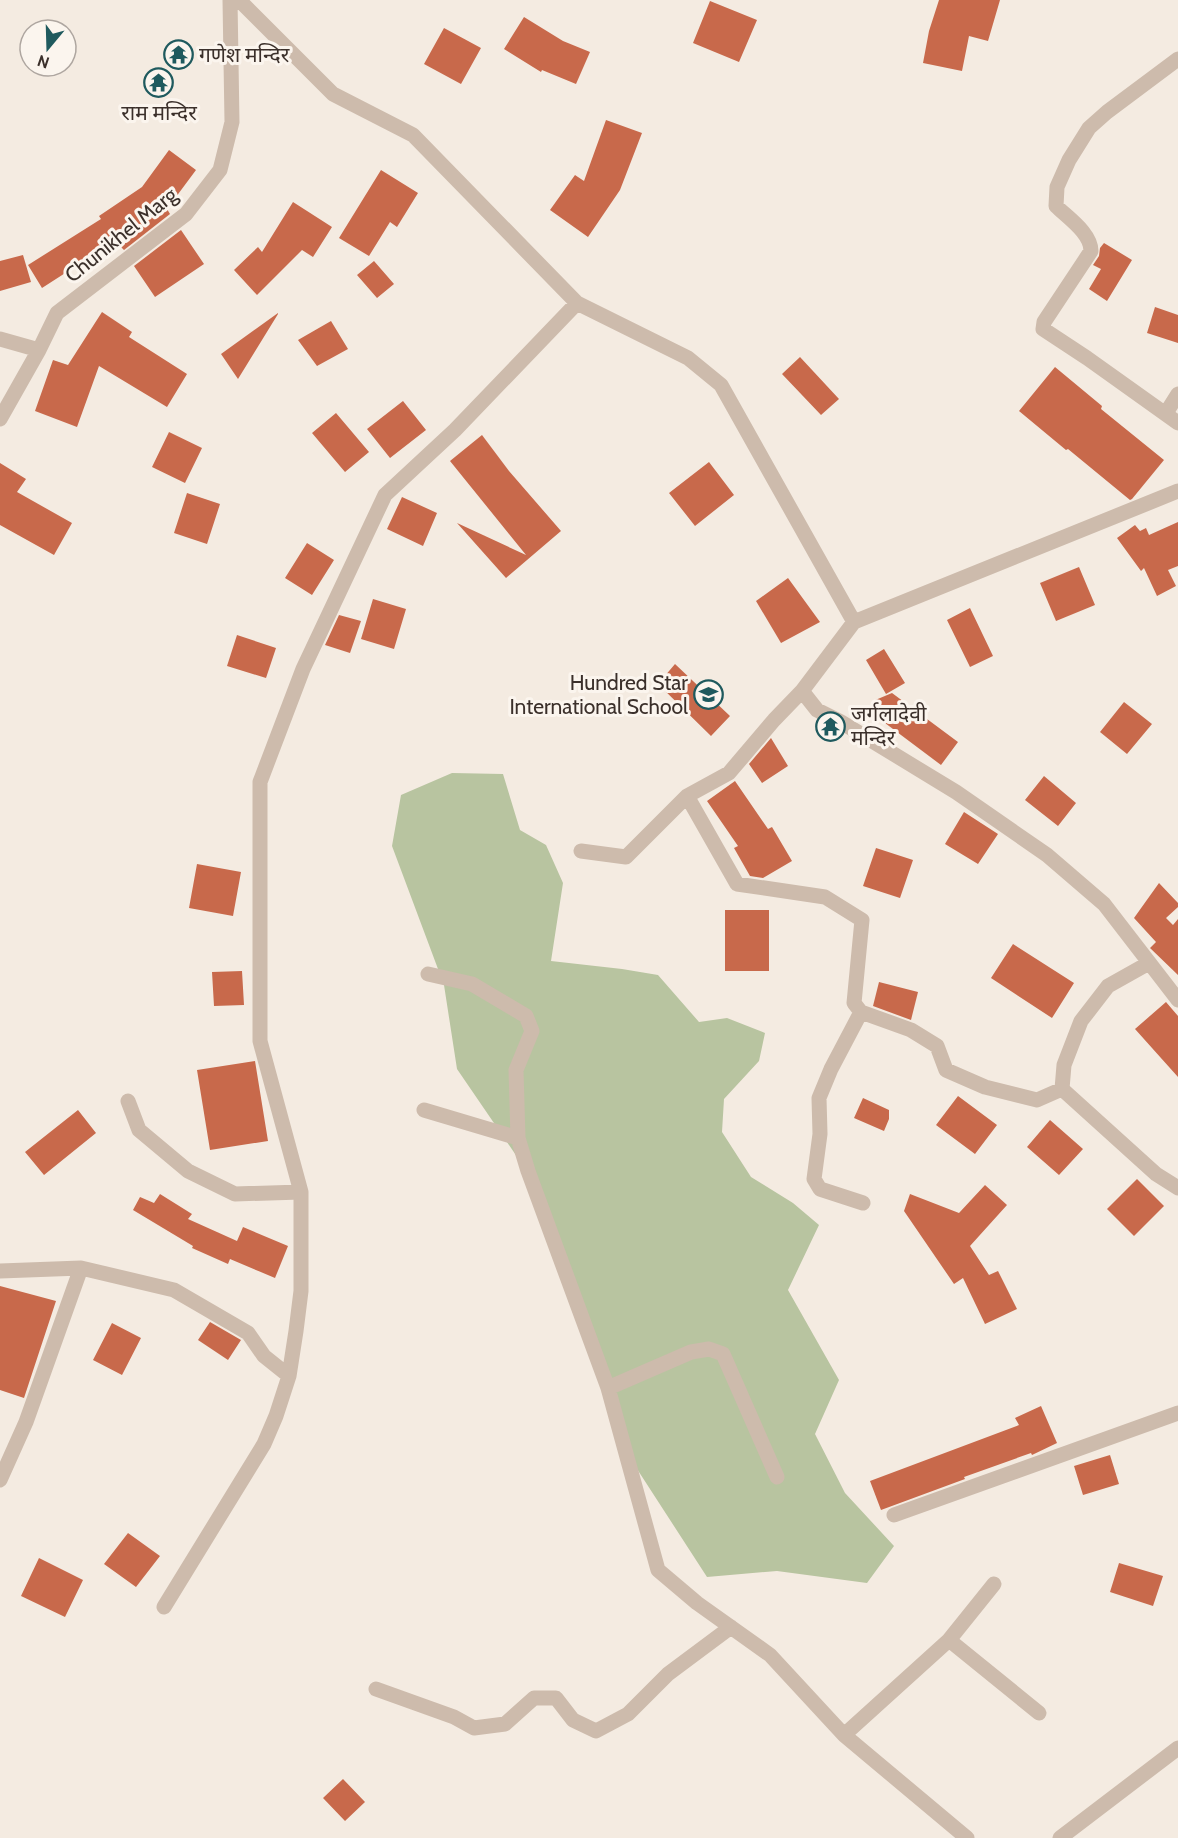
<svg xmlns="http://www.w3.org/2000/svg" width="1178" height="1838" font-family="Cabin,'Noto Sans Devanagari',sans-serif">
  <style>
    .green { fill: #b8c4a0 }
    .building { fill: #c8694b }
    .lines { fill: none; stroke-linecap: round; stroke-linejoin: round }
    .street { stroke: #cdbbac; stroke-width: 15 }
    .labels { text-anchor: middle; stroke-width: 6; stroke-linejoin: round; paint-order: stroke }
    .poi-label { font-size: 21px; fill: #3b302b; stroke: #fbf5ee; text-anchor: start }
    .street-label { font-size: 21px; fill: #3b302b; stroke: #fbf5ee }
  </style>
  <rect width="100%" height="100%" fill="#f4ebe1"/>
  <path class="green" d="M452,773l51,1 17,56 26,15 17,38 -12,78 71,8 36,6 41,47 28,-4 38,15 -6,28 -35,38 -2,33 29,45 42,26 26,22 -31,65 51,90 -24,54 30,59 49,53 -27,37 -90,-12 -70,6 -92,-142 -25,-97 -66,-171 -67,-98 -13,-84 -52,-139 9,-51z"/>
  <path class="building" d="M939,0h61l-12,41 -19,-5 -7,35 -39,-8 6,-32z
    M710,1l47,19 -18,42 -46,-19z
    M524,17l39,24 27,11 -14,32 -34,-14 -1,2 -37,-23z
    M444,28l37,20 -20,36 -37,-20z
    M606,120l36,13 -22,57 -32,47 -38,-27 25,-35 9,6z
    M169,150l27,20 -29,39 3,5 -46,36 -9,-9 -73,47 -14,-23 73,-46 -2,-3 43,-29z
    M381,170l37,23 -21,34 -7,-5 -21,34 -30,-18z
    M293,202l39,25 -19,30 -11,-7 -45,45 -23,-25 24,-23 4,5z
    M181,230l23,34 -49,33 -21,-31z
    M1104,243l28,17 -25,41 -18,-12 12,-20 -8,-4 6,-9 1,-8z
    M23,255l8,27 -31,9v-30z
    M374,261l20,23 -17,14 -20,-23z
    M1155,307l23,8v28l-31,-10z
    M102,312l30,20 -3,5 58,37 -20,33 -68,-41 -22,61 -42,-16 18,-51 15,5z
    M278,313v1l-40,65 -17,-25z
    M331,321l17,28 -31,17 -19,-26z
    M800,357l39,42 -18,16 -39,-41z
    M1055,367l47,39 -1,3 63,51 -32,39 -2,1 -62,-51 -2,1 -47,-39z
    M403,401l23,29 -36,28 -23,-29z
    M336,413l33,39 -24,20 -33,-39z
    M169,432l33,16 -17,35 -33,-16z
    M482,435l27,36 52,60 -55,47 -49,-55 69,32 -76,-94z
    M709,462l25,33 -39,31 -26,-33z
    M0,463l26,16 -9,13 55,31 -18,32 -54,-30z
    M187,493l33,11 -13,40 -33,-11z
    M402,497l35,16 -14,33 -36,-17z
    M1178,522v44l-10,4 8,16 -19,10 -13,-28 -3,3 -24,-33 18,-13 5,6 6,-3 3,7z
    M307,543l27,17 -22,35 -27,-17z
    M1079,567l16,38 -39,16 -16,-38z
    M788,578l32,44 -39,21 -25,-42z
    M373,599l33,10 -12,40 -33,-10z
    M970,608l23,48 -23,11 -23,-47z
    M339,615l22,6 -11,32 -25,-8z
    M237,635l39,13 -10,30 -39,-12z
    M884,649l21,34 -19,11 -20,-34z
    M675,664l55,52 -19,20 -53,-52z
    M892,693l66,49 -17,23 -60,-45 -8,-19z
    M1124,702l28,22 -25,30 -27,-22z
    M771,738l17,28 -26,17 -13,-19z
    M1044,776l32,27 -18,23 -33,-26z
    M735,781l33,48 4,-2 20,34 -29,17 -13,-2 -16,-28 4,-2 -31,-45z
    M964,812l34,22 -20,30 -33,-20z
    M876,848l37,12 -13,38 -37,-12z
    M197,864l44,8 -8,44 -44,-8z
    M1159,883l19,20v4l-12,11 7,7 5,-6v56l-28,-27 6,-6 -22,-24z
    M725,910h44v61h-44z
    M1013,944l61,39 -22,35 -61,-40z
    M242,971l2,34 -30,1 -2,-34z
    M879,982l39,10 -7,28 -38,-14z
    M1166,1002l12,14v61l-43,-48z
    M255,1061l13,80 -58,9 -13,-80z
    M958,1096l39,29 -22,29 -39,-29z
    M863,1098l26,12v9l-5,12 -30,-13z
    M78,1110l18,23 -52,42 -19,-23z
    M1050,1120l33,29 -24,26 -32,-28z
    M1137,1179l27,27 -30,30 -27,-27z
    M985,1185l22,20 -37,41 19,29 9,-4 19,38 -32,15 -22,-46 -9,6 -50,-73 6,-17 49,19z
    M160,1194l32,20 -4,5 49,22 6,-14 45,19 -13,32 -45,-19 -2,5 -36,-16 1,-2 -60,-36 7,-13 14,6z
    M0,1286l56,15 -32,97 -24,-8z
    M210,1322l31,18 -13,20 -30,-20z
    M112,1323l29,15 -19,37 -29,-15z
    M1041,1406l16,37 -25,12 -1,-2 -67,24 1,2 -84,31 -11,-29 149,-56 -4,-7z
    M1110,1455l9,29 -36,11 -9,-29z
    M128,1533l32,23 -24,31 -32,-23z
    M39,1558l44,22 -18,37 -44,-21z
    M1119,1563l44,13 -10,30 -43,-14z
    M343,1779l22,23 -20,19 -22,-23z"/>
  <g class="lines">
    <path class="street" d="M239,0l94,94 80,41 164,168 111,55 33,27 133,237
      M1178,59l-71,53 -18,16 -20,32 -12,27 -1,19c12,12 35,27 35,45l-47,71 -1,7 44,29 91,65
      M0,339l39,11
      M1166,413l12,-19
      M0,419l39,-69 18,-37 129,-99 34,-44 12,-48 -2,-122
      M1178,491l-324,131 -52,69 15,19 24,12 115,70 91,63 57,49 74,96
      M687,796l50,88 88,13 37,23 -8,83 7,9 50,18 26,16 9,24 39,17 52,13 25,-11 94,85 22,14
      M581,851l45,6 61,-61 42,-23 45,-53 28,-29
      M428,974l44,10 54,32 6,15 -16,39 2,68 10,33 80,217 50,182 39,33 73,52 74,80 123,103
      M861,1012l-30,57 -12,29 1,36 -6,45 6,10 43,14
      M1062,1089l2,-24 17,-44 27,-35 41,-23
      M128,1101l11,29 49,41 47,23 66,-2
      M424,1110l94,28
      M0,1271l81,-3 93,22 74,43 16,23 25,20
      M608,1388l83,-36 18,-3 14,5 54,123
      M0,1480l26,-58 55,-154
      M894,1515l284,-102
      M164,1607l100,-163 12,-28 13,-40 7,-45 5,-40v-99l-41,-151v-259l43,-113 82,-174 70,-65 122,-127
      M949,1640l90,73
      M376,1689l78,28 20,11 31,-4 29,-26h22l17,22 23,11 32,-17 40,-40 63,-47
      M844,1735l105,-95 45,-56
      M1060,1838l118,-90"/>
  </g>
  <defs>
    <symbol id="temple-ring" viewBox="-11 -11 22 22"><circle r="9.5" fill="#fbf5ee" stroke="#1f5a5e" stroke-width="1.5"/><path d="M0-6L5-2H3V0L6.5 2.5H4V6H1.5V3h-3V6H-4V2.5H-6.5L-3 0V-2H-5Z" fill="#1f5a5e"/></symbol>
    <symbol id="school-ring" viewBox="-11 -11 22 22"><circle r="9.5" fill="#fbf5ee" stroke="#1f5a5e" stroke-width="1.5"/><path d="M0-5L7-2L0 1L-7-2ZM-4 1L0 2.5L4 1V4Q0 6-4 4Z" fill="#1f5a5e"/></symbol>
  </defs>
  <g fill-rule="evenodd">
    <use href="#temple-ring" x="162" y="38" width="33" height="33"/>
    <use href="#temple-ring" x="142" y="66" width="33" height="33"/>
    <use href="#school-ring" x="692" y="678" width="33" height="33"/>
    <use href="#temple-ring" x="814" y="710" width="33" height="33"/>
  </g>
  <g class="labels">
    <g class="poi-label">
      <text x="199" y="62">गणेश मन्दिर</text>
      <text x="159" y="120" text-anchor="middle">राम मन्दिर</text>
      <text x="688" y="690" text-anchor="end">Hundred Star<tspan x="688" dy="24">International School</tspan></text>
      <text x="851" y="721">जर्गलादेवी<tspan x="851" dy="24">मन्दिर</tspan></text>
    </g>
    <g class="street-label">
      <text transform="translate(121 235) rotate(-39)" y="7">Chunikhel Marg</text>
    </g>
  </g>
  <g transform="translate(48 48) rotate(199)"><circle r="28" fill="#fbf5ee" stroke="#aea6a0" stroke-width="1.5"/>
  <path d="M0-4.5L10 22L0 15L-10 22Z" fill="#1f5a5e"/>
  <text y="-9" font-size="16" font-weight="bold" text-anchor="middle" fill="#3b302b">N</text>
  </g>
</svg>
